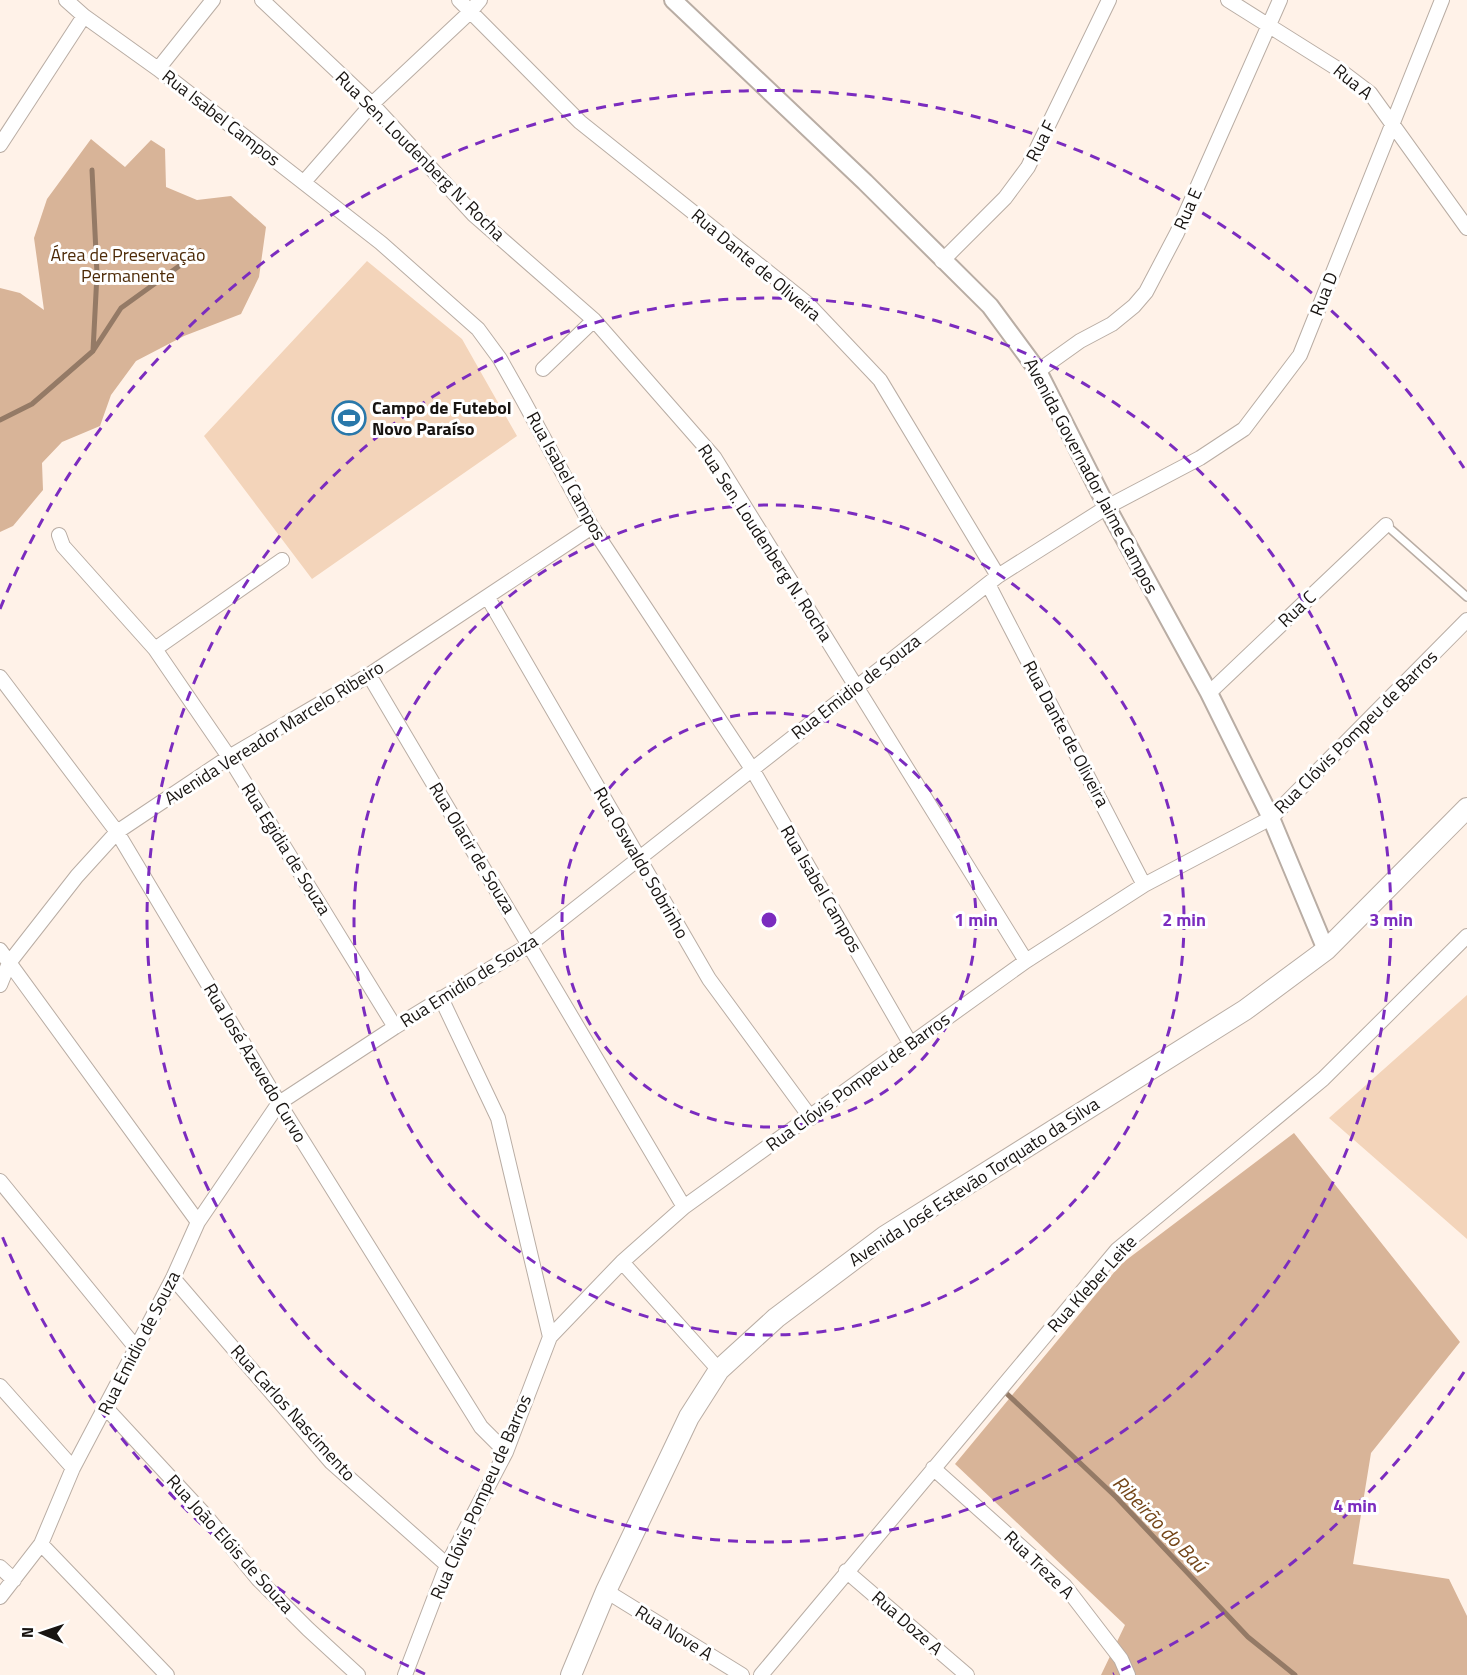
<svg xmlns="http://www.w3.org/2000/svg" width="1467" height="1675" font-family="'Titillium Web',sans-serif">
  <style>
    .green { fill: #f3d4ba }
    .forest { fill: #d8b498 }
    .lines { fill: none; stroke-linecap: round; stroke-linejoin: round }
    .stream { stroke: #947a66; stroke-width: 5 }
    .service-casing { stroke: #b9ada4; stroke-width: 10 }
    .minor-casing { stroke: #b9ada4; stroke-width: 16 }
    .tertiary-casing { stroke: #b9ada4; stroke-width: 20 }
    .secondary-casing { stroke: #b9ada4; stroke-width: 22 }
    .service { stroke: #fff; stroke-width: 7 }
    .minor { stroke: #fff; stroke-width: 14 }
    .tertiary { stroke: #fff; stroke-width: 16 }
    .secondary { stroke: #fff; stroke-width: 20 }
    .ring { fill: none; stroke: #7b2cbf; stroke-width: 3; stroke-dasharray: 10 8 }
    .labels { text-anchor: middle; stroke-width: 6; stroke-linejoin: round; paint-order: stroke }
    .street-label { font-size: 18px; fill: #181411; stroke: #fff }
    .park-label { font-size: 18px; fill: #4d2a07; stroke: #fff }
    .poi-label { font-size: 18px; font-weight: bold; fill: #181411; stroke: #fff; text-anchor: start }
    .water-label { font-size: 20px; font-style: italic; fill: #744619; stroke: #fff }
    .centre { fill: #7b2cbf; stroke: #fff; stroke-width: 3 }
    .ring-label { font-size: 18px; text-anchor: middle; font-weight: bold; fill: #7b2cbf; stroke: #fff; stroke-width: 6; stroke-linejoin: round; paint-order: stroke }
  </style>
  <rect width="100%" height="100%" fill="#fff2e8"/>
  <path class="green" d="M367,261l95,78 55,97 -205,143 -108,-143z
    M1467,995v244l-138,-121z"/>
  <path class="forest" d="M91,139l34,28 26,-27 14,9 1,38 31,13 34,-4 35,31 -7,50 -18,37 -57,22 -48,25 -25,34 -11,31 -38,16 -20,21 1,27 -30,36 -13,6v-244l20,5 24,17 -10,-72 13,-39z
    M1294,1133l166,209 -89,111 -18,111 96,15 18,37v59h-366l24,-50 -170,-161 166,-200z"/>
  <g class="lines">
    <path class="stream" d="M92,170l5,104 -4,77
      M0,420l32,-16 61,-53 28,-43 79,-57
      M1005,1392l111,105 132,140 47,38"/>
    <defs>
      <path id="service" d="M1386,525l81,72"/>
      <path id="minor" d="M66,0l18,16 74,53 223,174 97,86 22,30 22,39 70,129 160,242 158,274
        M262,0l110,104 102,111 120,105 120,137 312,504
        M459,0l121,122 228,182 72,76 118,196
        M1228,0l113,71 29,22 97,135
        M158,69l55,-69
        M0,145l84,-129
        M304,182l68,-78 98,-92 10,-12
        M942,261l63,-63 23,-31 81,-167
        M543,369l51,-49
        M1038,371l42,-30 32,-17 22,-18 12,-14 31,-59 103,-233
        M59,535l4,11 92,103 74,108 166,270
        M988,584l156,301
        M488,598l221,381 102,139
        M155,649l127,-89
        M369,675l315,532
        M0,677l117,155 162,271 202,324 25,25
        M1209,693l177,-168
        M0,950l198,272
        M0,985l9,-22 68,-87 40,-44 112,-75 140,-82 223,-148
        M441,998l57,120 52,219
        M0,1181l137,168
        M622,1262l97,108
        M173,1278l158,184 116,103
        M0,1386l73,82
        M106,1408l100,108 52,63 50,50 50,46
        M933,1468l132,118 56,73 7,16
        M41,1544l126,131
        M0,1567l14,13
        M846,1571l121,104
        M606,1591l136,84
        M0,1597l41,-53 32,-76 100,-190 25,-56 81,-119 116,-76 134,-82 469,-369 109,-69 93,-49 44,-29 56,-74 142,-355
        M405,1675l42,-110 59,-113 44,-115 72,-75 62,-55 342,-246 118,-76 127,-67 196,-198
        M761,1675l356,-425 206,-171 144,-143"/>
      <path id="tertiary" d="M673,0l192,182 125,124 48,65 69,136 102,186 62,125 55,132"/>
      <path id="secondary" d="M571,1675l35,-84 83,-174 30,-47 57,-52 109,-82 360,-226 81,-60 141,-142"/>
    </defs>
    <use href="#service" class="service-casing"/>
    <use href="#minor" class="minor-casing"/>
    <use href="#tertiary" class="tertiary-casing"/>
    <use href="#secondary" class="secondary-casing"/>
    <use href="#service" class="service"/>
    <use href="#minor" class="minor"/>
    <use href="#tertiary" class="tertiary"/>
    <use href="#secondary" class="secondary"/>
  </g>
  <g class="ring">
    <circle cx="769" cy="920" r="207"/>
    <circle cx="769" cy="920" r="415"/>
    <circle cx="769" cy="920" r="622"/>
    <path d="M1464 1372A829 829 0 0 1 1113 1674M425 1674A829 829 0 0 1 0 1231M0 609A829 829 0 0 1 1464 468"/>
  </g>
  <defs>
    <symbol id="stadium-ring" viewBox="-11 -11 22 22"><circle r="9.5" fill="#fff" stroke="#2978aa" stroke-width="1.5"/><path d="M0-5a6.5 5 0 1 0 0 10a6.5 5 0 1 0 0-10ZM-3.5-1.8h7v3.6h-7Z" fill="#2978aa"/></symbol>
  </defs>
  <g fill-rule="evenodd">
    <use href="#stadium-ring" x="330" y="399" width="38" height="38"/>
  </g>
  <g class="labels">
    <g class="street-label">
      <text transform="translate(1353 82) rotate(39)" y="6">Rua A</text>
      <text transform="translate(221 118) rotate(38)" y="6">Rua Isabel Campos</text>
      <text transform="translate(1041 141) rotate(-63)" y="6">Rua F</text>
      <text transform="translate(420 156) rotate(45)" y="6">Rua Sen. Loudenberg N. Rocha</text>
      <text transform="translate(1188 209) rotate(-66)" y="6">Rua E</text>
      <text transform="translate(756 265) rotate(40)" y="6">Rua Dante de Oliveira</text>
      <text transform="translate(1324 294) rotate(-68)" y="6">Rua D</text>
      <text transform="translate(566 476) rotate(61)" y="6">Rua Isabel Campos</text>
      <text transform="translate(1091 476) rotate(62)" y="6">Avenida Governador Jaime Campos</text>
      <text transform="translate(765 543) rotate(57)" y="6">Rua Sen. Loudenberg N. Rocha</text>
      <text transform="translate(1297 609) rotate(-43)" y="6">Rua C</text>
      <text transform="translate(856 687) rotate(-38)" y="6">Rua Emidio de Souza</text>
      <text transform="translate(1356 732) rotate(-45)" y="6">Rua Clóvis Pompeu de Barros</text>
      <text transform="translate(274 733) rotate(-32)" y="6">Avenida Vereador Marcelo Ribeiro</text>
      <text transform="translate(1066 734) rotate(62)" y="6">Rua Dante de Oliveira</text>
      <text transform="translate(472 848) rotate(59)" y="6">Rua Olacir de Souza</text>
      <text transform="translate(286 849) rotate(58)" y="6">Rua Egidia de Souza</text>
      <text transform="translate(641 863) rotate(60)" y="6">Rua Oswaldo Sobrinho</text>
      <text transform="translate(821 889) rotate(60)" y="6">Rua Isabel Campos</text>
      <text transform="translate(469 981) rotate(-32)" y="6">Rua Emidio de Souza</text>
      <text transform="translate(255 1063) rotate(59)" y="6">Rua José Azevedo Curvo</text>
      <text transform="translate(858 1082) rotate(-36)" y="6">Rua Clóvis Pompeu de Barros</text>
      <text transform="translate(974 1182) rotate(-33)" y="6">Avenida José Estevão Torquato da Silva</text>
      <text transform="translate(1092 1284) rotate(-48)" y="6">Rua Kleber Leite</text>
      <text transform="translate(139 1343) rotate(-63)" y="6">Rua Emidio de Souza</text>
      <text transform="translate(293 1413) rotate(48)" y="6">Rua Carlos Nascimento</text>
      <text transform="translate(481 1497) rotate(-66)" y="6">Rua Clóvis Pompeu de Barros</text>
      <text transform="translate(230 1544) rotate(48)" y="6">Rua João Elóis de Souza</text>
      <text transform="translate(1039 1565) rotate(44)" y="6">Rua Treze A</text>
      <text transform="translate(907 1623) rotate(41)" y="6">Rua Doze A</text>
      <text transform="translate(674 1633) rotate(32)" y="6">Rua Nove A</text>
    </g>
    <g class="park-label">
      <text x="128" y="261">Área de Preservação<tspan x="128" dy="21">Permanente</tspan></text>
    </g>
    <g class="poi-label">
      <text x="372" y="414">Campo de Futebol<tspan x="372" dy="21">Novo Paraíso</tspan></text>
    </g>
    <g class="water-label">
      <text transform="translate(1160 1524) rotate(46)" y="7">Ribeirão do Baú</text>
    </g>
  </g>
  <circle cx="769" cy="920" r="9" class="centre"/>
  <g class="ring-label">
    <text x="976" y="926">1 min</text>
    <text x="1184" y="926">2 min</text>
    <text x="1391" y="926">3 min</text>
    <text x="1355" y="1512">4 min</text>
  </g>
  <g transform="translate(42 1633) rotate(272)" stroke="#ffffff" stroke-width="4.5" paint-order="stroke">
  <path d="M0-4.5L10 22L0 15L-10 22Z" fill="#181411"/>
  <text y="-9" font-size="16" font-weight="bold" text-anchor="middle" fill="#181411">N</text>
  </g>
</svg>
